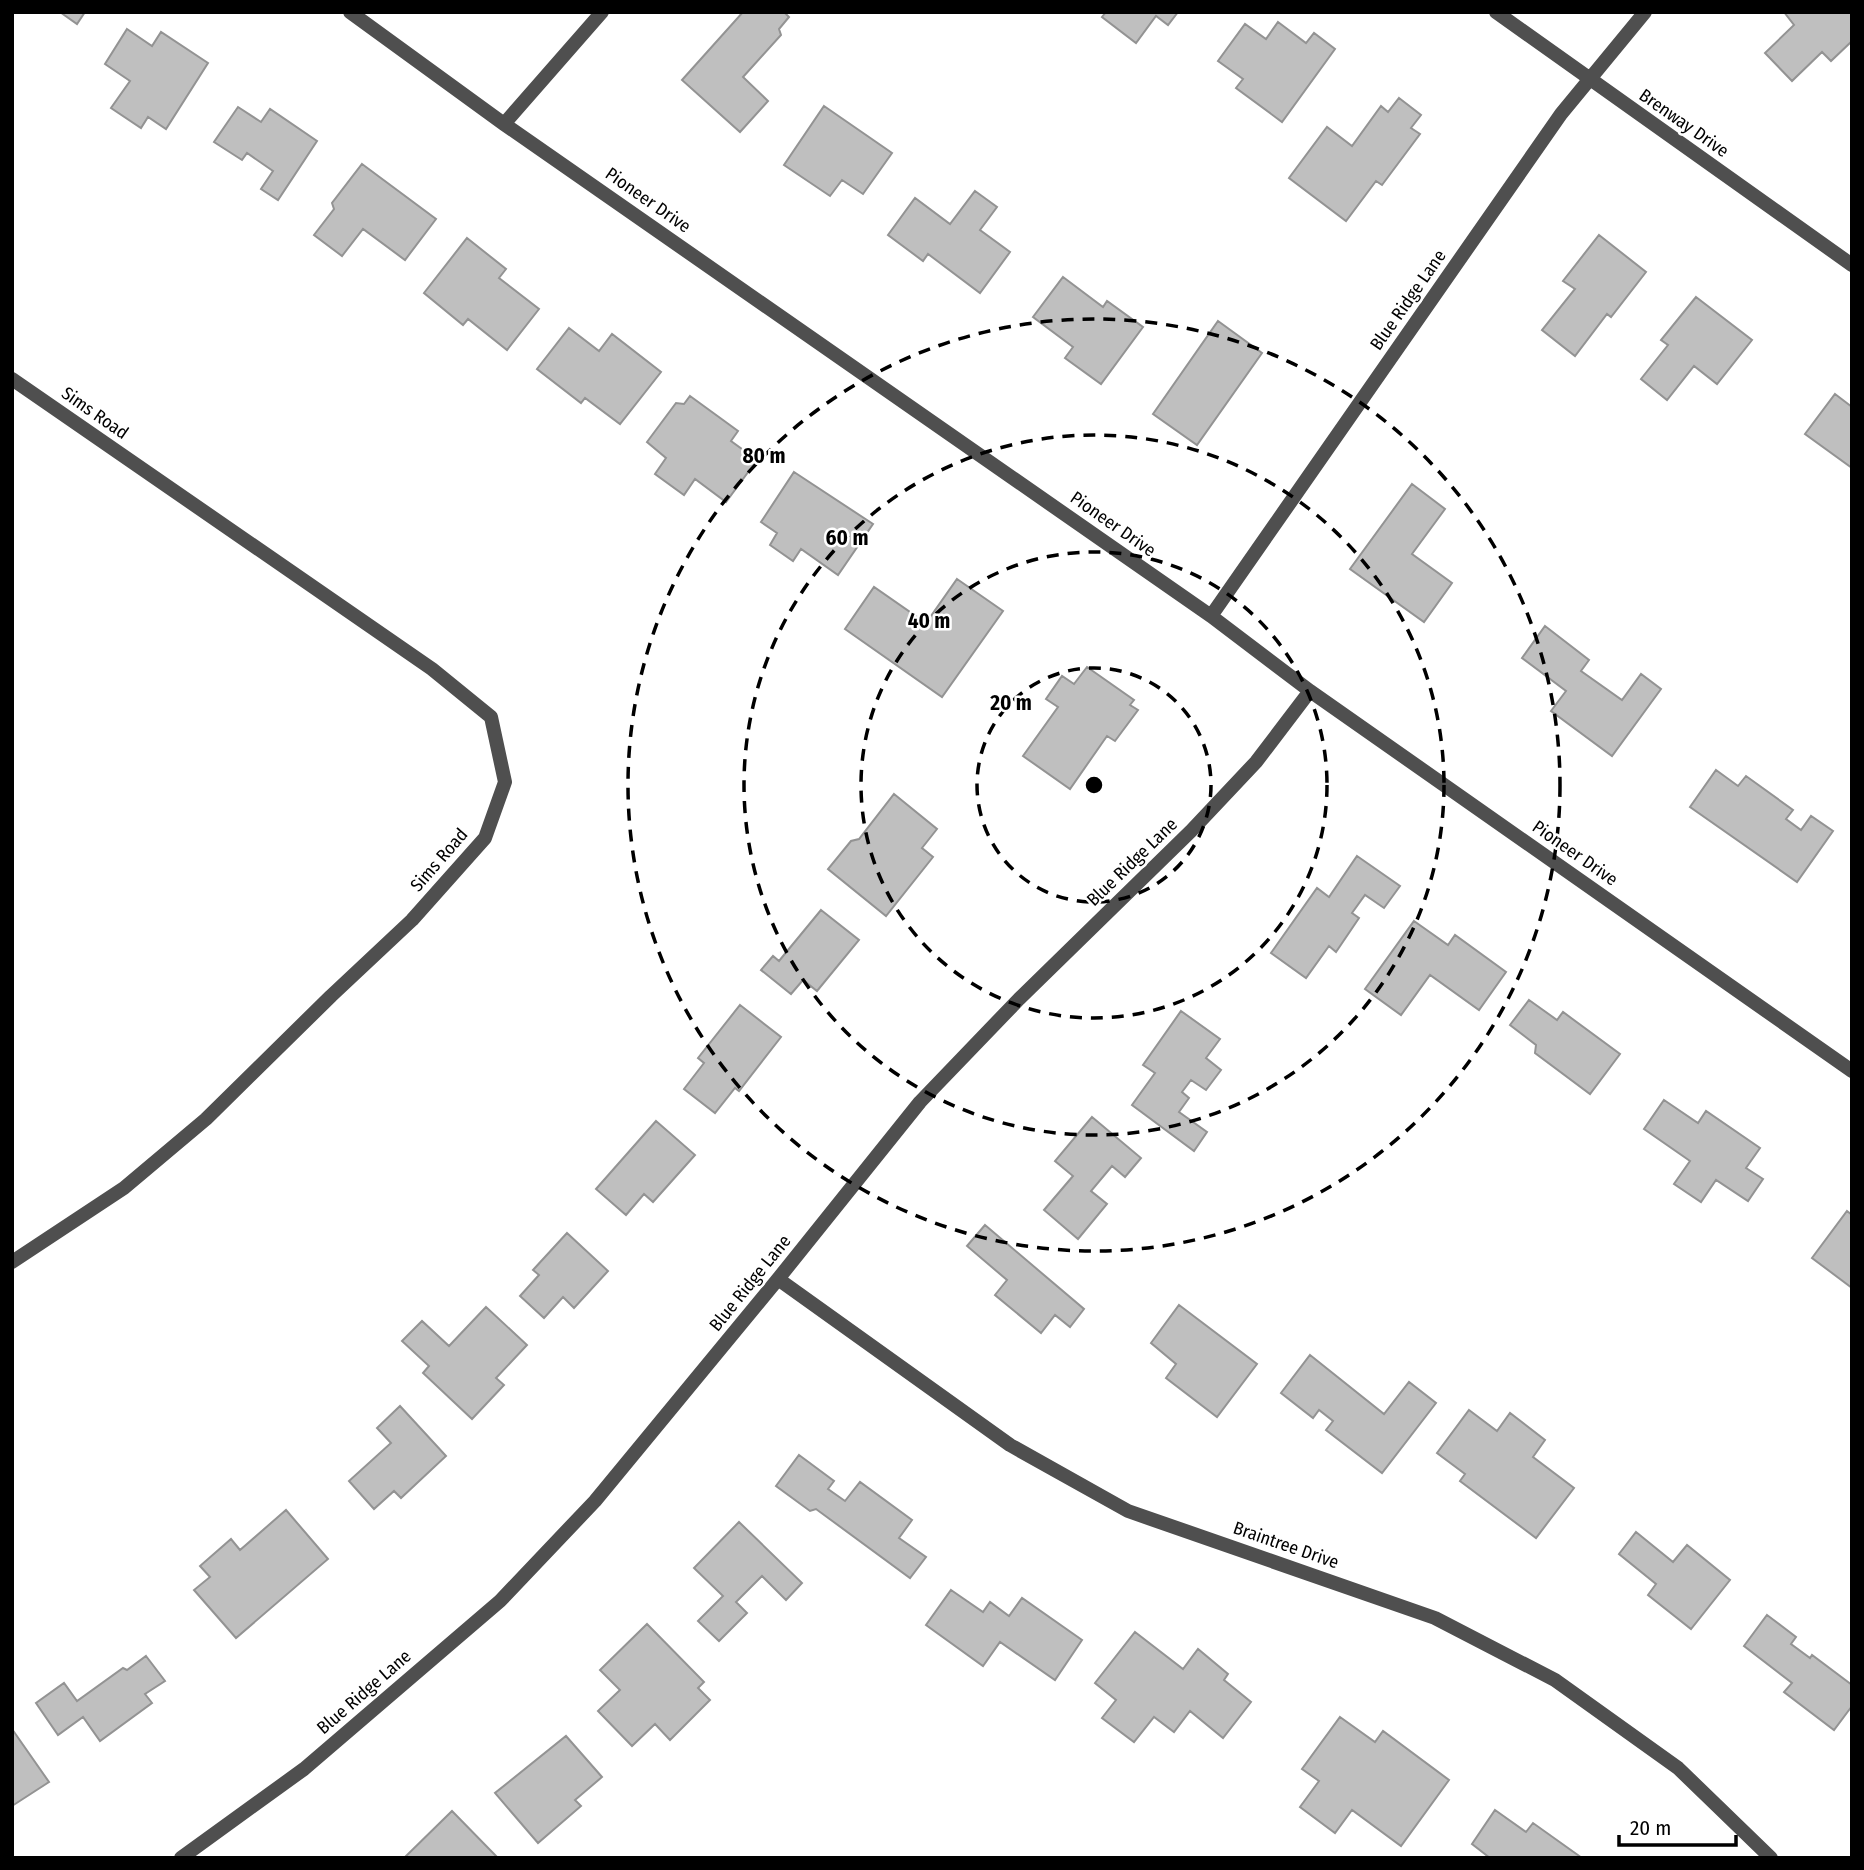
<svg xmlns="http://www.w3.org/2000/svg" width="1864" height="1870" font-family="'Fira Sans Condensed',sans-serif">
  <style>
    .building { fill: #bfbfbf; stroke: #939393; stroke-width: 2 }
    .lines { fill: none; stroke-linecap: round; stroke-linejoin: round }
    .street { stroke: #4f4f4f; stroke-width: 14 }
    .ring { fill: none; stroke: #000; stroke-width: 3.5; stroke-dasharray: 12 9 }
    .labels { text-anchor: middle; stroke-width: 5; stroke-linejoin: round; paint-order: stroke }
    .street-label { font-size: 18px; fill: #000; stroke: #fff }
    .centre { fill: #000; stroke: #fff; stroke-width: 3.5 }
    .ring-label { font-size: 21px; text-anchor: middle; font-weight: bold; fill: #000; stroke: #fff; stroke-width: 5; stroke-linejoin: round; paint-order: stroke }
  </style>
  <rect width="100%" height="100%" fill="#fff"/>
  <path class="building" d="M60,12h25l-8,12z
    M743,12h41l5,5 -10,12 2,6 -38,42 25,24 -28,31 -58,-52z
    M1106,12h72l-10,13 -12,-9 -20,27 -34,-26z
    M1852,12v29l-21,20 -9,-9 -30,29 -27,-28 29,-28 -10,-13z
    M1278,22l28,21 8,-10 21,16 -53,73 -46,-34 7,-9 -25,-18 27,-37 21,15z
    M127,29l25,17 9,-14 47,31 -42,66 -18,-12 -7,11 -30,-20 19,-27 -25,-17z
    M1399,98l22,17 -10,13 9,6 -38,51 -6,-4 -30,40 -57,-43 38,-51 25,19 29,-40 7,6z
    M824,106l68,47 -29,41 -21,-14 -12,16 -46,-31z
    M238,107l23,15 9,-13 47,32 -39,59 -17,-11 12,-18 -26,-18 -5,7 -28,-18z
    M362,164l74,55 -31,41 -42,-31 -21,27 -28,-21 20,-26 -2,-6z
    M975,191l22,16 -17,23 30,22 -30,41 -52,-39 -5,7 -35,-26 27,-37 35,26z
    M1599,235l47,37 -35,45 -4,-3 -32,42 -33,-26 33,-41 -12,-8z
    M467,238l39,31 -7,9 40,31 -32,41 -39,-31 -5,6 -39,-32z
    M1063,277l40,30 4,-6 36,26 -42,57 -36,-26 8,-11 -40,-30z
    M1696,297l56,43 -35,44 -23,-18 -27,34 -26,-21 27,-34 -7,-5z
    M1218,321l44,32 -65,92 -44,-31z
    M569,328l30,23 13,-17 49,38 -41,52 -35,-26 -4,5 -44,-34z
    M1835,394l17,13v61l-47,-34z
    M690,396l48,35 -7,10 26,19 -31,42 -31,-23 -11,16 -29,-21 11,-16 -19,-16 29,-39 8,1z
    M794,472l79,52 -35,51 -37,-26 -8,12 -23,-16 7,-12 -16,-11z
    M1412,484l33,25 -33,45 40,29 -28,39 -74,-53z
    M957,579l46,32 -61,86 -97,-68 29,-42 52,36z
    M1545,626l44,34 -8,11 41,29 19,-26 20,15 -49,67 -61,-45 15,-20 -44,-33z
    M1087,667l47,33 -4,5 8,5 -23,31 -8,-5 -37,53 -47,-33 35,-49 -12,-8 16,-23 12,8z
    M1716,770l22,16 8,-10 47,34 -7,9 15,11 10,-14 22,15 -36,51 -107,-75z
    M894,794l43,35 -15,19 11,9 -47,59 -58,-47 23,-28 8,-2z
    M1357,856l43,30 -16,22 -19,-13 -13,18 7,5 -23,34 -7,-6 -23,32 -35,-25 46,-65 12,9z
    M821,910l38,30 -42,51 -14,-11 -12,14 -30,-24 12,-14 6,5z
    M1414,921l34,24 7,-10 51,37 -27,38 -49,-35 -29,40 -36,-26z
    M1529,1000l28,20 6,-8 57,42 -30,40 -55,-41 1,-8 -26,-20z
    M740,1005l41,32 -42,54 -4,-3 -20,25 -31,-24 20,-26 -6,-5z
    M1181,1011l39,28 -14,19 15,12 -15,20 -15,-10 -9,12 7,6 -10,14 28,20 -13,19 -62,-46 23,-32 -12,-8z
    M1664,1100l34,23 8,-12 54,37 -14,20 17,11 -15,22 -32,-21 -15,22 -27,-18 16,-23 -46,-32z
    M1092,1117l49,41 -16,19 -13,-11 -21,25 16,13 -29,35 -34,-29 29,-34 -18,-15z
    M656,1121l39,34 -42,47 -9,-8 -18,21 -30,-26z
    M1847,1211l5,4v73l-40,-30z
    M985,1225l99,84 -14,18 -15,-12 -14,18 -46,-38 12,-15 -40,-34z
    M567,1233l41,38 -34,37 -11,-11 -19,21 -24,-22 19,-21 -6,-5z
    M1179,1305l78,59 -40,53 -51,-39 10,-14 -25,-21z
    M486,1307l41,38 -31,33 8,7 -32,34 -49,-46 6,-7 -27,-25 20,-20 27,25z
    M1310,1355l74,59 25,-32 27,21 -54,70 -56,-43 7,-9 -14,-11 -6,8 -32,-25z
    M400,1406l46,50 -45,42 -7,-7 -20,18 -25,-28 42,-38 -14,-15z
    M1469,1410l28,21 13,-18 35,27 -12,17 41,31 -38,50 -76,-57 5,-7 -28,-21z
    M799,1455l35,26 -6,8 17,12 15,-19 52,38 -13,18 27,19 -16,21 -94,-69 -6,2 -34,-25z
    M286,1510l42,49 -92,79 -42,-48 16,-13 -10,-11 31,-27 9,11z
    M739,1522l63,61 -16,17 -24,-24 -26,26 11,11 -28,28 -21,-20 25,-25 -29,-28z
    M1636,1532l37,30 14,-17 43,35 -39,49 -43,-34 8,-11 -37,-30z
    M951,1590l32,22 7,-10 19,14 13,-18 60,42 -27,40 -55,-38 -17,24 -57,-41z
    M1767,1615l29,22 -5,7 19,14 2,-3 40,30v21l-18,24 -50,-38 8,-9 -48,-37z
    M647,1624l57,58 -6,6 12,12 -40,40 -15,-16 -23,22 -34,-35 22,-21 -20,-20z
    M1135,1632l48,37 15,-20 30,25 -4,6 27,22 -28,36 -33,-27 -16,21 -20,-15 -20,25 -32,-24 14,-18 -21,-17z
    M146,1656l19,25 -20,13 7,9 -52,38 -17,-24 -25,18 -22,-32 28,-20 13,18 46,-33 4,2z
    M1340,1717l35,25 8,-11 66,49 -48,66 -49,-36 -17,23 -35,-26 19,-26 -17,-12z
    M12,1729l37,53 -37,24z
    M566,1736l36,41 -27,23 6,6 -43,37 -43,-50z
    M1495,1810l31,22 7,-9 49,35h-92l-18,-14z
    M452,1811l46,47h-94z"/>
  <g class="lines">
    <path class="street" d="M350,12l154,112 707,492 99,75 542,380
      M1496,12l356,253
      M504,124l98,-112
      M12,379l420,290 59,48 14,65 -20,56 -73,82 -81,76 -125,123 -82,69 -112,74
      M1211,616l350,-502 84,-102
      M778,1279l232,166 118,66 307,107 120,62 123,88 93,90
      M181,1858l123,-89 196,-168 95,-100 183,-222 142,-177 99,-103 172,-168 65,-69 54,-71"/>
  </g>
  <g class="ring">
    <circle cx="1094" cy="785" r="117"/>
    <circle cx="1094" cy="785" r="233"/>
    <circle cx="1094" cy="785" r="350"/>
    <circle cx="1094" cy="785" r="466"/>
  </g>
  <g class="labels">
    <g class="street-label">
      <text transform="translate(1684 123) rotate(35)" y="6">Brenway Drive</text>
      <text transform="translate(648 200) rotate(35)" y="6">Pioneer Drive</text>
      <text transform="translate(1408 300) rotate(-55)" y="6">Blue Ridge Lane</text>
      <text transform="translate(95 413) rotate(35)" y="6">Sims Road</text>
      <text transform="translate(1113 524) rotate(35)" y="6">Pioneer Drive</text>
      <text transform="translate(1575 853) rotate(35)" y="6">Pioneer Drive</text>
      <text transform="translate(439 860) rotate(-49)" y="6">Sims Road</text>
      <text transform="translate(1132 862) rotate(-44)" y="6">Blue Ridge Lane</text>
      <text transform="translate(750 1283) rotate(-51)" y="6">Blue Ridge Lane</text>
      <text transform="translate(1286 1545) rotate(19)" y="6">Braintree Drive</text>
      <text transform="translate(364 1692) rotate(-41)" y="6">Blue Ridge Lane</text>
    </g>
  </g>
  <circle cx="1094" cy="785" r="10" class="centre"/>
  <g class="ring-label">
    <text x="764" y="463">80 m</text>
    <text x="847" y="545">60 m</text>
    <text x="929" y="628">40 m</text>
    <text x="1011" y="710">20 m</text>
  </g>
  <rect width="1864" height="1870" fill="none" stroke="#000000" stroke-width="28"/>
  <path d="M1619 1835v10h117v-10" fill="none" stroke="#000000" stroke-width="3.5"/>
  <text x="1630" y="1835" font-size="21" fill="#000000" stroke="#ffffff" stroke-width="5" paint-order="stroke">20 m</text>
</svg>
